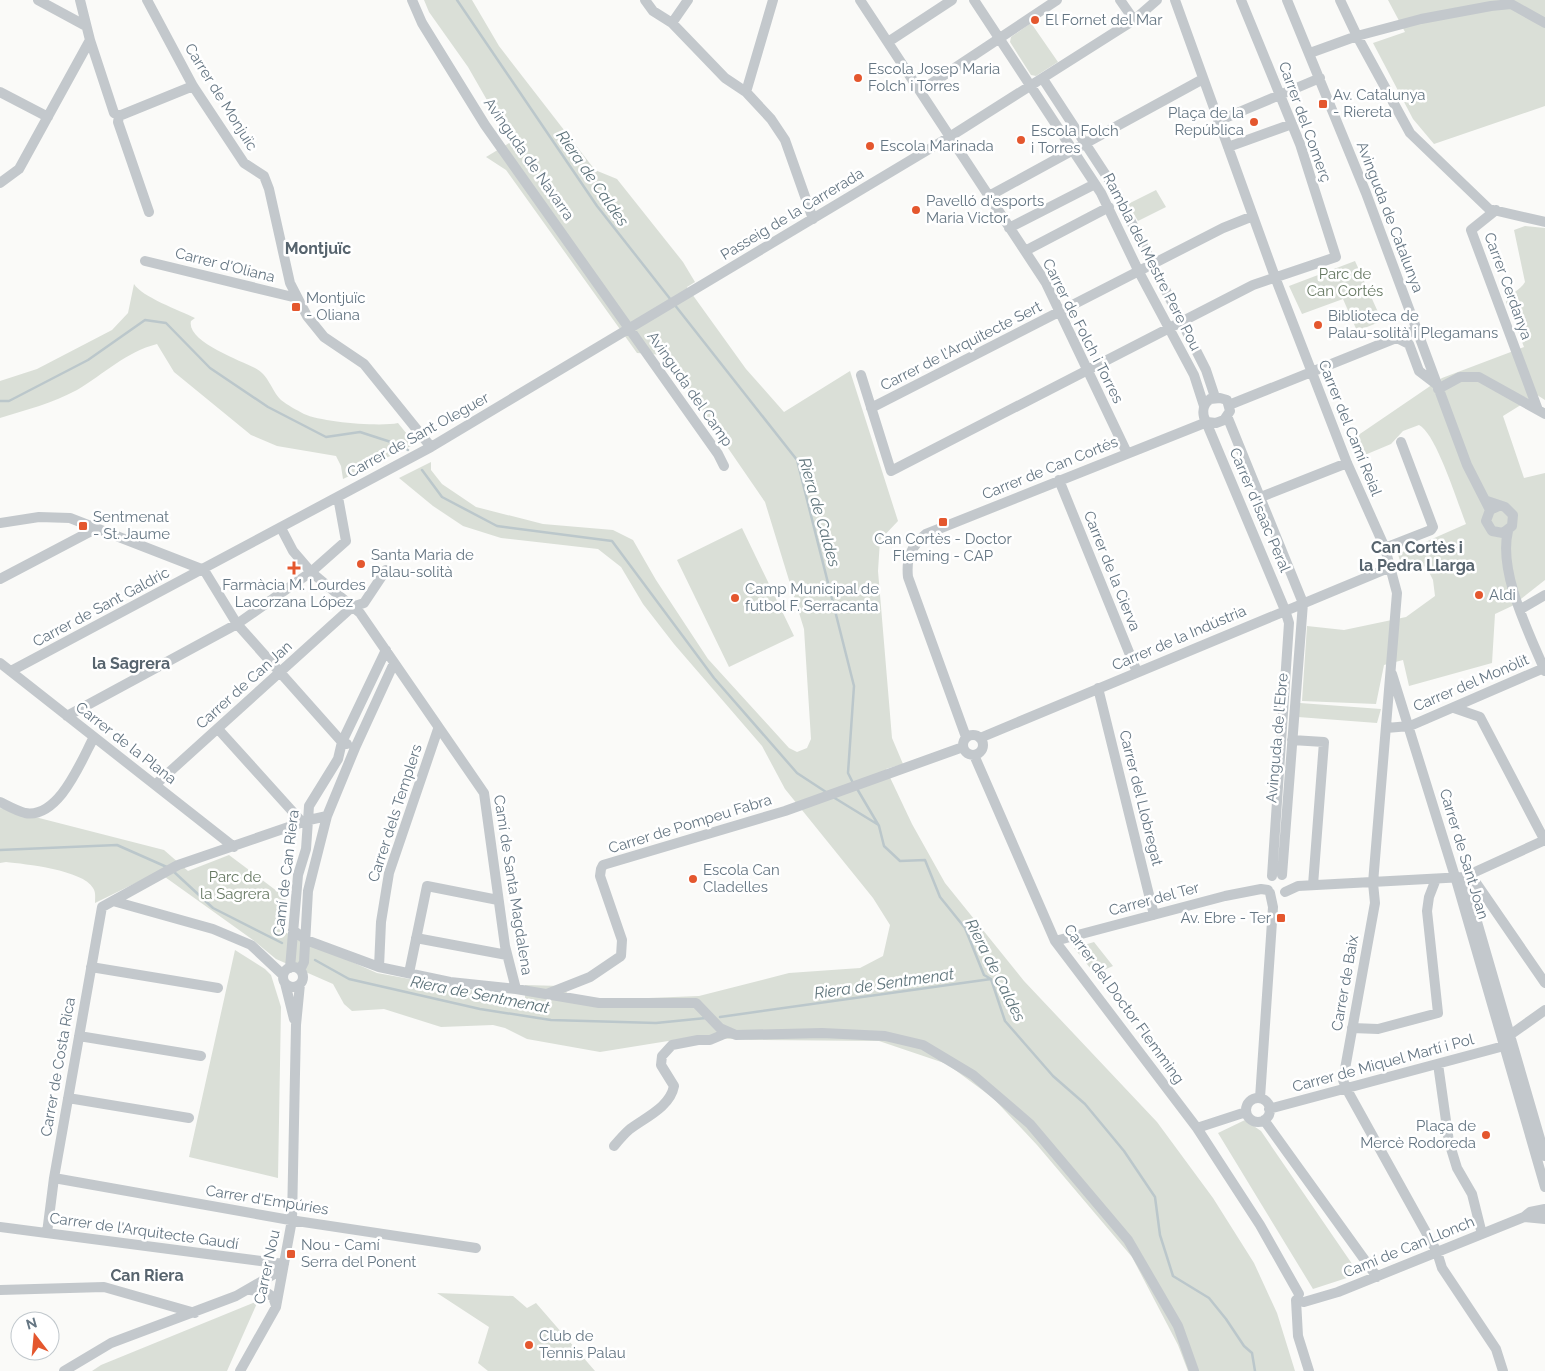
<svg xmlns="http://www.w3.org/2000/svg" width="1545" height="1371" font-family="Raleway,sans-serif">
  <style>
    .green { fill: #dadfd7 }
    .lines { fill: none; stroke-linecap: round; stroke-linejoin: round }
    .stream { stroke: #bbc7cb; stroke-width: 2.5 }
    .minor { stroke: #c3c8cc; stroke-width: 10 }
    .poi-dot { fill: #e4572e; stroke: #fff; stroke-width: 2 }
    .labels { text-anchor: middle; stroke-width: 5; stroke-linejoin: round; paint-order: stroke }
    .poi-label { font-size: 15px; fill: #657683; stroke: #fff; text-anchor: start }
    .street-label { font-size: 15px; fill: #657683; stroke: #fff }
    .park-label { font-size: 15px; fill: #687a64; stroke: #fff }
    .water-label { font-size: 16px; font-style: italic; fill: #60757c; stroke: #fff }
    .neighbourhood-label { font-size: 16px; font-weight: bold; fill: #57646e; stroke: #fff }
  </style>
  <rect width="100%" height="100%" fill="#fafaf8"/>
  <path class="green" d="M424,0h48l27,46 96,124 22,9 66,83 12,20 -8,5 59,82 38,43 66,-41 48,150 -18,19 -2,31 14,167 11,26 -17,5 26,55 33,59 79,98 133,141 56,76 41,65 23,50 18,58h-107l-10,-26 -46,-88 -95,-112 -44,-47 -46,-34 -68,-23 -128,-1 -58,-3 -93,15 -73,-13 -22,-11 -12,-3 -52,2 -57,-18 -32,2 -8,-7 -11,-20 -57,-25 -23,-19 -95,-68 -63,31c0,-5 1,-11 -2,-15 -10,-18 -68,-24 -87,-26l-6,1v-55l164,42 24,21 41,-16 57,43 -4,33 95,42 148,27v-15l36,1 8,9 29,5 101,-4 90,-23 71,-5 23,-12 7,-31 -17,-27 -88,-109 -23,-43 -88,-102 -31,-40 -22,-37 -23,-18 -97,-11 -38,-12 -30,-20 -34,-28 32,-16v8l11,14 34,23 67,17 70,6 20,10 23,40 52,79 81,89 8,4 10,-4 4,-9 -7,-110 -39,-127 -101,-147 -27,-2 -131,-183 -20,-13 25,-15 -43,-75 -39,-55z
    M1388,0h157v106l-111,38 -21,-25 -40,-76 32,-11z
    M1031,23l27,39 -22,14 -5,-1 -21,-33 1,-5z
    M1156,190l10,17 -28,14 -10,-17z
    M1525,226l20,2v172l-8,-5 -34,21 21,62 21,-5v107l-33,26 -17,8 -3,49 -83,23 -6,-26 -19,5 -8,39 -74,-3 5,-75 37,4 62,-13 29,-21 -2,-16 -7,-14 -23,6 -5,-18 68,-30c-8,-20 -30,-91 -47,-99l-16,6 -12,13 -31,13 -9,-17 91,-62 82,-31 -18,-45c4,-10 14,-11 19,-20l-11,-52z
    M1355,261l27,60 -25,10 -14,-32 -41,15 -13,-28z
    M134,284c8,13 45,26 61,34l-4,3c-5,20 49,39 64,47 14,7 16,22 26,32 6,5 16,10 23,14 17,8 76,13 94,9l17,21 -72,35 -2,-13 -5,-10 -59,-10 -26,-11 -77,-63 -17,-28c-31,8 -53,30 -80,46 -24,13 -51,20 -77,28v-37l37,-12 75,-39 16,-17z
    M742,528l52,108 -65,31 -52,-107z
    M1300,703l81,6 -4,14 -79,-6z
    M1094,942l19,24 -18,8 -21,-26z
    M235,950l30,19 6,6 10,32 -3,171 -89,-21z
    M1245,1120l16,11 98,143 -46,15 -95,-156z
    M437,1293l76,3 14,12 9,-5 59,68h-107l-10,-8 11,-36z
    M258,1301l-31,70h-135l9,-6z"/>
  <g class="lines">
    <path class="stream" d="M457,0l140,206 74,94
      M674,304l123,156 57,226 -6,87 5,10
      M0,401h9l79,-41 57,-40 21,3 44,45 58,39 58,30 34,-5 37,12 11,6
      M422,470l20,27 55,29 115,15 102,137 83,95 29,19
      M856,787l23,39 5,20 16,15 25,-1 15,37 25,31 19,47 7,4 14,42 48,55 32,28 39,47 31,46 5,38 13,41 36,22 17,21 18,27 8,7 3,18
      M833,797l44,27
      M0,850l117,-5 52,23
      M173,871l40,37 69,35
      M315,960l34,19 131,30 71,11 105,3 50,-5
      M720,1017l271,-38"/>
    <path class="minor" d="M38,0l48,26
      M147,0l46,86 51,77 20,13 5,13 21,94 17,33 17,21 40,27 67,83
      M412,0l10,23 63,102 233,329 6,12
      M645,0l8,11 19,12 53,55 21,14 25,27 14,21 28,79
      M860,0l186,283 81,170
      M974,0l127,193 38,79 55,103 10,31
      M1120,0l14,20
      M1175,0l100,277 72,186 38,85 12,45 -24,290 2,20 -32,177 3,8 91,164 5,16 54,81 7,22
      M1287,0l79,193 101,272 23,45
      M1340,0l17,36 53,97 79,76 56,13
      M672,23l16,-23
      M90,40l24,73 5,3 74,-30
      M888,42l64,-42
      M1310,53l47,-17 64,-17 70,-13 20,-2 34,19
      M1043,79l70,107 93,184 9,27
      M920,91l137,-91
      M0,92l48,25
      M746,92l27,-92
      M119,116l-1,6 31,90
      M1218,121l102,-43
      M1228,147l64,-23
      M0,183l19,-14 71,-129 -10,-40
      M989,196l214,-117
      M1496,210l-25,20 67,180
      M1009,228l86,-44
      M1025,251l84,-44
      M145,261l152,37
      M1395,337l14,7 10,27 17,13
      M861,375l30,96 362,-186 83,-28 -36,-113 -59,-144
      M1438,389l22,-12h19l66,37
      M1229,405l187,-75
      M871,408l352,-180 30,-12
      M1227,416l76,187 -21,272
      M1207,422l9,1 8,-3 6,-9 -3,-11 -7,-2 -10,1c-6,5 -8,10 -6,18l81,193 4,13 -17,253
      M1059,480l78,192
      M1261,497l86,-34
      M1487,501l18,6 8,8 -1,11 -9,7 -11,-2 -6,-10 4,-11 9,-4
      M0,523l39,-6 31,1 134,52
      M281,528l12,23 18,21 49,41 124,180 21,153 11,43
      M1508,531c-10,41 21,102 37,140
      M1385,548l46,-18 2,-3 -32,-85
      M204,570l33,54 105,118 5,2
      M0,579l97,-51
      M1521,609l24,-14
      M0,663l234,184
      M11,671l420,-224 520,-311 183,-116 23,-20
      M1392,674l65,209 88,304
      M1098,688l56,227
      M1454,708l26,9 65,124
      M67,716l170,-92 74,-52 35,-31 -8,-44
      M1386,728l24,-2 134,-58
      M218,729l84,93
      M963 745a10 10 0 1 1 20 0a10 10 0 1 1-20 0Z
      M966,737l-58,-160c-2,-19 3,-31 18,-43l281,-112
      M980,738l411,-171
      M1292,740l32,2 -11,143
      M974,755l81,186 142,187 63,97 39,69
      M155,785l197,-178 12,-4 22,-33
      M0,802c8,4 17,9 25,11 34,6 56,-52 69,-76
      M1470,874l75,109
      M1464,877l81,279
      M1285,892l13,-6 166,-9 81,-37
      M113,901l100,28 38,16 32,30
      M293,930l13,10 73,27 71,15 66,7 83,14h97l24,25 16,7 86,-2 63,3 38,9 50,30 57,49 98,116 50,86 16,45
      M416,938l91,17
      M1055,941l170,-45 36,-7 7,1
      M91,967l127,21
      M379,967l2,-45 8,-49 49,-144
      M283 977a10 10 0 1 1 20 0a10 10 0 1 1-20 0Z
      M290,968l8,-93 8,-26 3,-43 29,-47 4,-17 44,-92
      M300,970l4,-8 4,-71 19,-75 28,-68 39,-85
      M409,973l18,-87 71,14
      M285,983l9,36
      M547,994l43,-17 31,-21 1,-16 -22,-64 1,-7 2,-4 182,-54 178,-64
      M1352,1028l26,1 60,-16 -11,-102 2,-14 7,-18
      M79,1036l122,20
      M1438,1064l11,78 8,26 15,26 10,40
      M68,1098l121,20
      M1260,1098l13,-191 -3,-14
      M1246 1110a12 12 0 1 1 24 0a12 12 0 1 1-24 0Z
      M1269,1109l235,-63 6,-11 35,-25
      M1264,1120l113,157
      M1197,1128l49,-16
      M614,1146c5,-6 10,-12 16,-17 16,-12 40,-22 44,-43l-13,-21 1,-9 10,-11 26,-5h12l19,-8
      M54,1178l236,42 186,28
      M1524,1217l21,2
      M0,1227l284,37
      M47,1233l7,-55 48,-271 76,-42 131,-45 18,-4
      M0,1290l104,-3 91,26
      M250,1290l16,2 7,5 3,9
      M1296,1300l2,36 11,35
      M1304,1302l34,-10 186,-75 6,-5 15,-3
      M64,1371l47,-28 125,-47 47,-27
      M240,1371l36,-64 16,-87 4,-195 4,-41"/>
  </g>
  <g class="poi-dot">
    <circle cx="1035" cy="20" r="5"/>
    <circle cx="858" cy="78" r="5"/>
    <rect x="1318" y="99" width="10" height="10" rx="2.5"/>
    <circle cx="1254" cy="122" r="5"/>
    <circle cx="1021" cy="140" r="5"/>
    <circle cx="870" cy="146" r="5"/>
    <circle cx="916" cy="210" r="5"/>
    <rect x="291" y="302" width="10" height="10" rx="2.5"/>
    <circle cx="1318" cy="325" r="5"/>
    <rect x="938" y="517" width="10" height="10" rx="2.5"/>
    <rect x="78" y="521" width="10" height="10" rx="2.5"/>
    <circle cx="361" cy="564" r="5"/>
    <path d="M291.5 560.5h5v5h5v5h-5v5h-5v-5h-5v-5h5z"/>
    <circle cx="1479" cy="595" r="5"/>
    <circle cx="735" cy="598" r="5"/>
    <circle cx="693" cy="879" r="5"/>
    <rect x="1276" y="913" width="10" height="10" rx="2.5"/>
    <circle cx="1486" cy="1135" r="5"/>
    <rect x="286" y="1249" width="10" height="10" rx="2.5"/>
    <circle cx="529" cy="1345" r="5"/>
  </g>
  <g class="labels">
    <g class="poi-label">
      <text x="1045" y="25">El Fornet del Mar</text>
      <text x="868" y="74">Escola Josep Maria<tspan x="868" dy="17">Folch i Torres</tspan></text>
      <text x="1333" y="100">Av. Catalunya<tspan x="1333" dy="17">- Riereta</tspan></text>
      <text x="1244" y="118" text-anchor="end">Plaça de la<tspan x="1244" dy="17">República</tspan></text>
      <text x="1031" y="136">Escola Folch<tspan x="1031" dy="17">i Torres</tspan></text>
      <text x="880" y="151">Escola Marinada</text>
      <text x="926" y="206">Pavelló d'esports<tspan x="926" dy="17">Maria Victor</tspan></text>
      <text x="306" y="303">Montjuïc<tspan x="306" dy="17">- Oliana</tspan></text>
      <text x="1328" y="321">Biblioteca de<tspan x="1328" dy="17">Palau-solità i Plegamans</tspan></text>
      <text x="93" y="522">Sentmenat<tspan x="93" dy="17">- St. Jaume</tspan></text>
      <text x="943" y="544" text-anchor="middle">Can Cortès - Doctor<tspan x="943" dy="17">Fleming - CAP</tspan></text>
      <text x="371" y="560">Santa Maria de<tspan x="371" dy="17">Palau-solità</tspan></text>
      <text x="294" y="590" text-anchor="middle">Farmàcia M. Lourdes<tspan x="294" dy="17">Lacorzana López</tspan></text>
      <text x="745" y="594">Camp Municipal de<tspan x="745" dy="17">futbol F. Serracanta</tspan></text>
      <text x="1489" y="600">Aldi</text>
      <text x="703" y="875">Escola Can<tspan x="703" dy="17">Cladelles</tspan></text>
      <text x="1271" y="923" text-anchor="end">Av. Ebre - Ter</text>
      <text x="1476" y="1131" text-anchor="end">Plaça de<tspan x="1476" dy="17">Mercè Rodoreda</tspan></text>
      <text x="301" y="1250">Nou - Camí<tspan x="301" dy="17">Serra del Ponent</tspan></text>
      <text x="539" y="1341">Club de<tspan x="539" dy="17">Tennis Palau</tspan></text>
    </g>
    <g class="street-label">
      <text transform="translate(221 97) rotate(58)" y="5">Carrer de Monjuïc</text>
      <text transform="translate(1305 122) rotate(70)" y="5">Carrer del Comerç</text>
      <text transform="translate(529 159) rotate(55)" y="5">Avinguda de Navarra</text>
      <text transform="translate(792 214) rotate(-31)" y="5">Passeig de la Carrerada</text>
      <text transform="translate(1390 217) rotate(69)" y="5">Avinguda de Catalunya</text>
      <text transform="translate(1152 262) rotate(63)" y="5">Rambla del Mestre Pere Pou</text>
      <text transform="translate(225 265) rotate(14)" y="5">Carrer d'Oliana</text>
      <text transform="translate(1508 286) rotate(70)" y="5">Carrer Cerdanya</text>
      <text transform="translate(1083 331) rotate(63)" y="5">Carrer de Folch i Torres</text>
      <text transform="translate(961 346) rotate(-27)" y="5">Carrer de l'Arquitecte Sert</text>
      <text transform="translate(690 389) rotate(55)" y="5">Avinguda del Camp</text>
      <text transform="translate(1350 428) rotate(68)" y="5">Carrer del Camí Reial</text>
      <text transform="translate(418 435) rotate(-29)" y="5">Carrer de Sant Oleguer</text>
      <text transform="translate(1050 468) rotate(-22)" y="5">Carrer de Can Cortés</text>
      <text transform="translate(1260 510) rotate(67)" y="5">Carrer d'Isaac Peral</text>
      <text transform="translate(1112 571) rotate(68)" y="5">Carrer de la Cierva</text>
      <text transform="translate(101 607) rotate(-28)" y="5">Carrer de Sant Galdric</text>
      <text transform="translate(1179 638) rotate(-23)" y="5">Carrer de la Indústria</text>
      <text transform="translate(1471 683) rotate(-23)" y="5">Carrer del Monòlit</text>
      <text transform="translate(244 685) rotate(-42)" y="5">Carrer de Can Jan</text>
      <text transform="translate(1277 738) rotate(-85)" y="5">Avinguda de l'Ebre</text>
      <text transform="translate(126 743) rotate(38)" y="5">Carrer de la Plana</text>
      <text transform="translate(1141 798) rotate(76)" y="5">Carrer del Llobregat</text>
      <text transform="translate(395 813) rotate(-72)" y="5">Carrer dels Templers</text>
      <text transform="translate(690 824) rotate(-17)" y="5">Carrer de Pompeu Fabra</text>
      <text transform="translate(1464 854) rotate(73)" y="5">Carrer de Sant Joan</text>
      <text transform="translate(286 873) rotate(-83)" y="5">Camí de Can Riera</text>
      <text transform="translate(513 885) rotate(81)" y="5">Camí de Santa Magdalena</text>
      <text transform="translate(1154 899) rotate(-15)" y="5">Carrer del Ter</text>
      <text transform="translate(1345 983) rotate(-80)" y="5">Carrer de Baix</text>
      <text transform="translate(1124 1004) rotate(54)" y="5">Carrer del Doctor Flemming</text>
      <text transform="translate(1383 1063) rotate(-15)" y="5">Carrer de Miquel Martí i Pol</text>
      <text transform="translate(58 1067) rotate(-80)" y="5">Carrer de Costa Rica</text>
      <text transform="translate(267 1200) rotate(9)" y="5">Carrer d'Empúries</text>
      <text transform="translate(144 1231) rotate(8)" y="5">Carrer de l'Arquitecte Gaudí</text>
      <text transform="translate(1409 1247) rotate(-22)" y="5">Camí de Can Llonch</text>
      <text transform="translate(267 1267) rotate(-78)" y="5">Carrer Nou</text>
    </g>
    <g class="park-label">
      <text x="1345" y="279">Parc de<tspan x="1345" dy="17">Can Cortés</tspan></text>
      <text x="235" y="882">Parc de<tspan x="235" dy="17">la Sagrera</tspan></text>
    </g>
    <g class="water-label">
      <text transform="translate(593 178) rotate(55)" y="6">Riera de Caldes</text>
      <text transform="translate(820 512) rotate(74)" y="6">Riera de Caldes</text>
      <text transform="translate(996 970) rotate(63)" y="6">Riera de Caldes</text>
      <text transform="translate(884 983) rotate(-8)" y="6">Riera de Sentmenat</text>
      <text transform="translate(480 994) rotate(11)" y="6">Riera de Sentmenat</text>
    </g>
    <g class="neighbourhood-label">
      <text x="318" y="254">Montjuïc</text>
      <text x="1417" y="553">Can Cortès i<tspan x="1417" dy="18">la Pedra Llarga</tspan></text>
      <text x="131" y="669">la Sagrera</text>
      <text x="147" y="1281">Can Riera</text>
    </g>
  </g>
  <g transform="translate(35 1336) rotate(344)"><circle r="24" fill="#ffffff" stroke="#c1c8cd"/>
  <path d="M0-4L9 19L0 12L-9 19Z" fill="#e4572e"/>
  <text y="-8" font-size="14" font-weight="bold" text-anchor="middle" fill="#657683">N</text>
  </g>
</svg>
